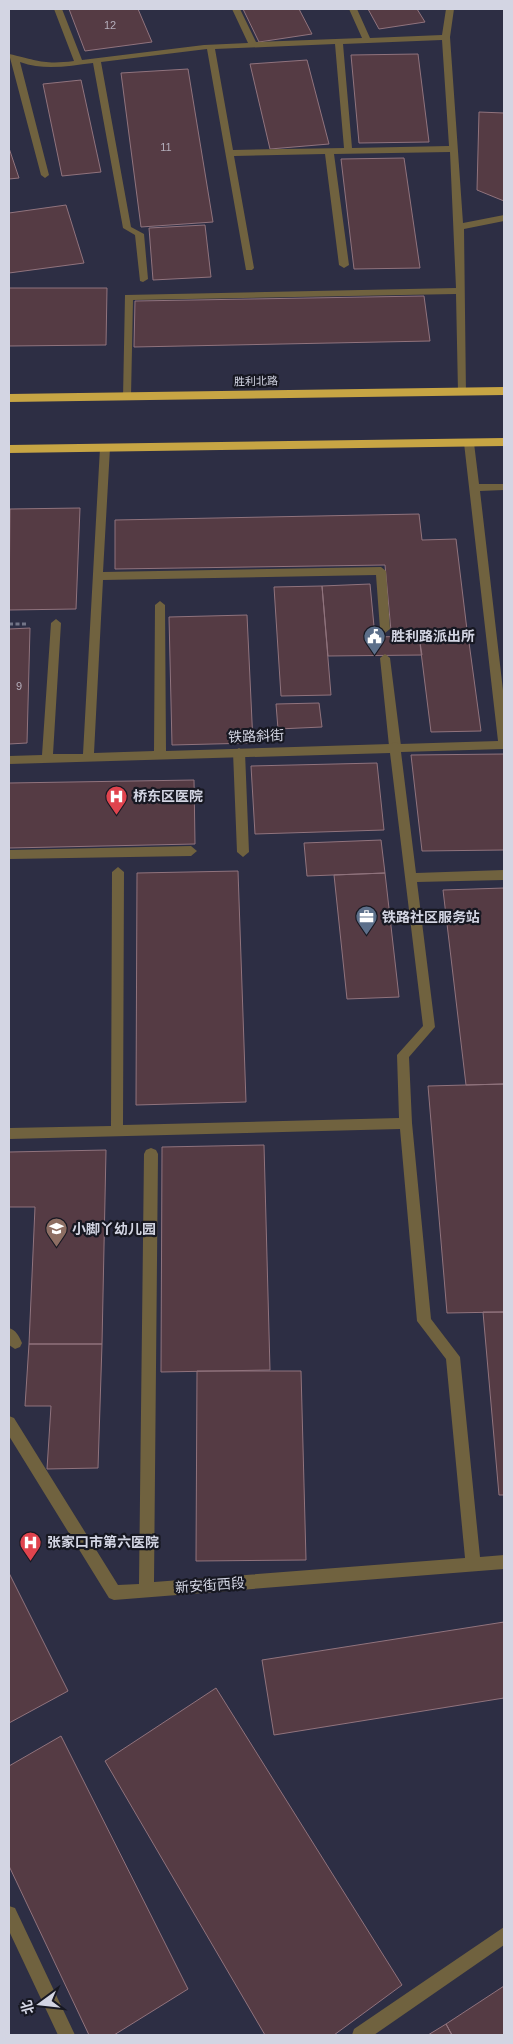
<svg xmlns="http://www.w3.org/2000/svg" width="513" height="2044" font-family="Helvetica,'Noto Sans SC',sans-serif">
  <style>
    .building { fill: #553b44; stroke: #90737d }
    .lines { fill: none; stroke-linecap: round; stroke-linejoin: round }
    .path { stroke: #737587; stroke-width: 3; stroke-dasharray: 4 2.5; stroke-linecap: butt }
    .lane { fill: #70623f; fill-rule: evenodd }
    .street { fill: #70623f; fill-rule: evenodd }
    .highway { fill: #c7a544; fill-rule: evenodd }
    .labels { text-anchor: middle; stroke-width: 4.5; stroke-linejoin: round; paint-order: stroke }
    .number-label { font-size: 11px; fill: #b4aebb }
    .far-street-label { font-size: 11px; fill: #d3d5e3; stroke: #171822 }
    .poi-label { font-size: 14px; font-weight: bold; fill: #d3d5e3; stroke: #171822; text-anchor: start }
    .street-label { font-size: 14px; fill: #d3d5e3; stroke: #171822 }
  </style>
  <rect width="100%" height="100%" fill="#2d2e44"/>
  <path class="building" d="M69,9h69l14,33 -67,9z
    M243,9h56l13,25 -53,8z
    M368,9h49l8,13 -46,7z
    M418,54l11,88 -70,1 -8,-88z
    M307,60l22,84 -59,5 -20,-85z
    M188,69l25,153 -72,5 -20,-154z
    M81,80l20,92 -39,4 -19,-92z
    M479,112l25,1v88l-27,-11z
    M9,148l10,30 -10,1z
    M404,158l16,110 -66,1 -13,-110z
    M66,205l18,58 -75,10v-60z
    M205,225l6,52 -58,3 -4,-52z
    M9,288h98l-1,57 -97,1z
    M424,296l6,45 -296,6 1,-46z
    M80,508l-4,101 -67,1 1,-101z
    M419,514l3,26 34,-1 11,91 -76,1 -6,-66 -270,4v-49z
    M370,584l5,53 44,-1 3,19 -94,1 -6,-70z
    M322,586l9,109 -50,1 -7,-109z
    M247,615l6,128 -81,2 -3,-128z
    M30,628l-3,115 -18,1v-115z
    M468,635l13,96 -50,1 -12,-96z
    M319,703l3,24 -44,2 -2,-25z
    M504,754v96l-82,1 -11,-96z
    M377,763l7,67 -129,4 -4,-68z
    M194,780l1,64 -186,4v-65z
    M381,840l4,33 -78,3 -3,-33z
    M238,871l8,231 -110,3 1,-232z
    M385,873l14,124 -52,2 -13,-124z
    M504,888v196l-38,1 -23,-195z
    M504,1084v228l-57,1 -19,-227z
    M264,1145l6,225 -109,2 1,-225z
    M106,1150l-4,194h-73l6,-137h-26v-55z
    M483,1312h21v183h-5z
    M29,1344h73l-4,124 -51,1 4,-63h-26z
    M197,1371h104l5,189 -110,1z
    M9,1573l59,118 -59,32z
    M504,1622v76l-230,37 -12,-75z
    M216,1688l186,297 -68,50h-69l-160,-274z
    M61,1736l127,253 -74,46h-25l-80,-169v-100z
    M504,1986v49h-52l-6,-11z
    M446,2024l6,11h-24z"/>
  <g class="lines">
    <path class="path" d="M9,624h17"/>
    <path class="lane" d="M385,654l5,4 11,88 -6,4 -6,-4 -9,-88z
      M239,748l6,4 4,100 -6,5 -6,-5 -4,-100z
      M191,846l6,5 -6,5 -182,3v-9z
      M9,1328c7,2 10,8 13,15l-2,4 -5,2 -6,-4z
      M504,1927v18l-130,90h-22l2,-6z"/>
    <path class="street" d="M54,9h8l20,51 122,-15 44,-2 -16,-34h8l16,33 106,-4 -13,-29h8l13,29 72,-3 4,-26h8l-4,28 13,186 41,-8v6l-40,8 2,165h-6l-2,-2 -2,-98 -323,6 -2,96 -5,3 -3,-1 2,-103 331,-7 -6,-136 -116,2 15,111 -5,3 -5,-3 -14,-111 -91,2 20,112 -2,2h-6l-39,-221 -106,13 30,165 13,7 4,45 -5,3 -3,-1 -5,-46 -12,-7 -30,-165c-25,3 -48,8 -73,-1l29,113 -4,3 -4,-3 -32,-121c28,6 34,11 65,7zM442,40l7,106 -97,2 -9,-104zM335,44l9,104 -111,2 -18,-101z
      M469,440l5,3 5,41h25v6l-24,1 24,208v50l-103,3 15,121 88,-3v10l-87,2 18,145 -26,30 3,66 19,196 29,38 20,200 24,-2v14l-390,31 -5,-2 -100,-162v-20l5,2 104,167 21,-1 5,-430 2,-4 5,-2 5,2 2,4 -4,428 311,-24 -19,-199 -29,-38 -17,-192 -391,10v-11l102,-2 1,-254 6,-5 6,5 -1,253 276,-7 -2,-63 26,-29 -33,-273 -381,11v-8l33,-1 9,-132 5,-4 5,4 -8,131h30l17,-306 5,-3 5,3 -7,124 278,-5 5,4 4,58 -5,4 -5,-4 -4,-54 -273,5 -9,173 60,-2 1,-146 5,-4 5,4 1,146 224,-7 5,-2 5,2 98,-3 -34,-298z
      M9,1906l6,2 60,127h-17l-49,-104z"/>
    <path class="highway" d="M504,387v8l-495,7v-8z
      M504,438v8l-495,7v-8z"/>
  </g>
  <defs>
    <symbol id="civic-pin" viewBox="-11 -11 22 30"><path d="M0 17L-7.5 6A9.5 9.5 0 1 1 7.5 6Z" fill="#5c6f8a" stroke="#171822"/><path d="M-.6-6.5H3V-4.5H.6V-3L4-1V1h2V6H-6V1h2V-1L-.6-3ZM-1.2 2.5V6h2.4V2.5Z" fill="#fff"/></symbol>
    <symbol id="hospital-pin" viewBox="-11 -11 22 30"><path d="M0 17L-7.5 6A9.5 9.5 0 1 1 7.5 6Z" fill="#e0444e" stroke="#171822"/><path d="M-5-5h3v3.5h4V-5h3V5h-3V1.5h-4V5h-3Z" fill="#fff"/></symbol>
    <symbol id="office-pin" viewBox="-11 -11 22 30"><path d="M0 17L-7.5 6A9.5 9.5 0 1 1 7.5 6Z" fill="#5c6f8a" stroke="#171822"/><path d="M-6-3h4V-5.5h4V-3h4V5H-6ZM-1-4.5V-3h2v-1.5ZM-6 0V1H6V0Z" fill="#fff"/></symbol>
    <symbol id="school-pin" viewBox="-11 -11 22 30"><path d="M0 17L-7.5 6A9.5 9.5 0 1 1 7.5 6Z" fill="#8d6e63" stroke="#171822"/><path d="M0-5L7-2L0 1L-7-2ZM-4 1L0 2.5L4 1V4Q0 6-4 4Z" fill="#fff"/></symbol>
  </defs>
  <g fill-rule="evenodd">
    <use href="#civic-pin" x="362" y="624" width="25" height="34"/>
    <use href="#hospital-pin" x="104" y="784" width="25" height="34"/>
    <use href="#office-pin" x="354" y="904" width="25" height="34"/>
    <use href="#school-pin" x="44" y="1216" width="25" height="34"/>
    <use href="#hospital-pin" x="18" y="1530" width="25" height="34"/>
  </g>
  <g class="labels">
    <g class="number-label">
      <text x="110" y="29">12</text>
      <text x="166" y="151">11</text>
      <text x="19" y="690">9</text>
    </g>
    <g class="far-street-label">
      <text transform="translate(256 381) rotate(-1)" y="4">胜利北路</text>
    </g>
    <g class="poi-label">
      <text x="391" y="641">胜利路派出所</text>
      <text x="133" y="801">桥东区医院</text>
      <text x="382" y="922">铁路社区服务站</text>
      <text x="72" y="1234">小脚丫幼儿园</text>
      <text x="47" y="1547">张家口市第六医院</text>
    </g>
    <g class="street-label">
      <text transform="translate(256 736) rotate(-2)" y="5">铁路斜街</text>
      <text transform="translate(210 1585) rotate(-4)" y="5">新安街西段</text>
    </g>
  </g>
  <rect width="513" height="2044" fill="none" stroke="#d3d5e3" stroke-width="20"/>
  <g transform="translate(40 2004) rotate(255)" stroke="#171822" stroke-width="4" paint-order="stroke">
  <path d="M0-4L9 19L0 12L-9 19Z" fill="#d3d5e3"/>
  <text y="-8" font-size="14" font-weight="bold" text-anchor="middle" fill="#d3d5e3">北</text>
  </g>
</svg>
